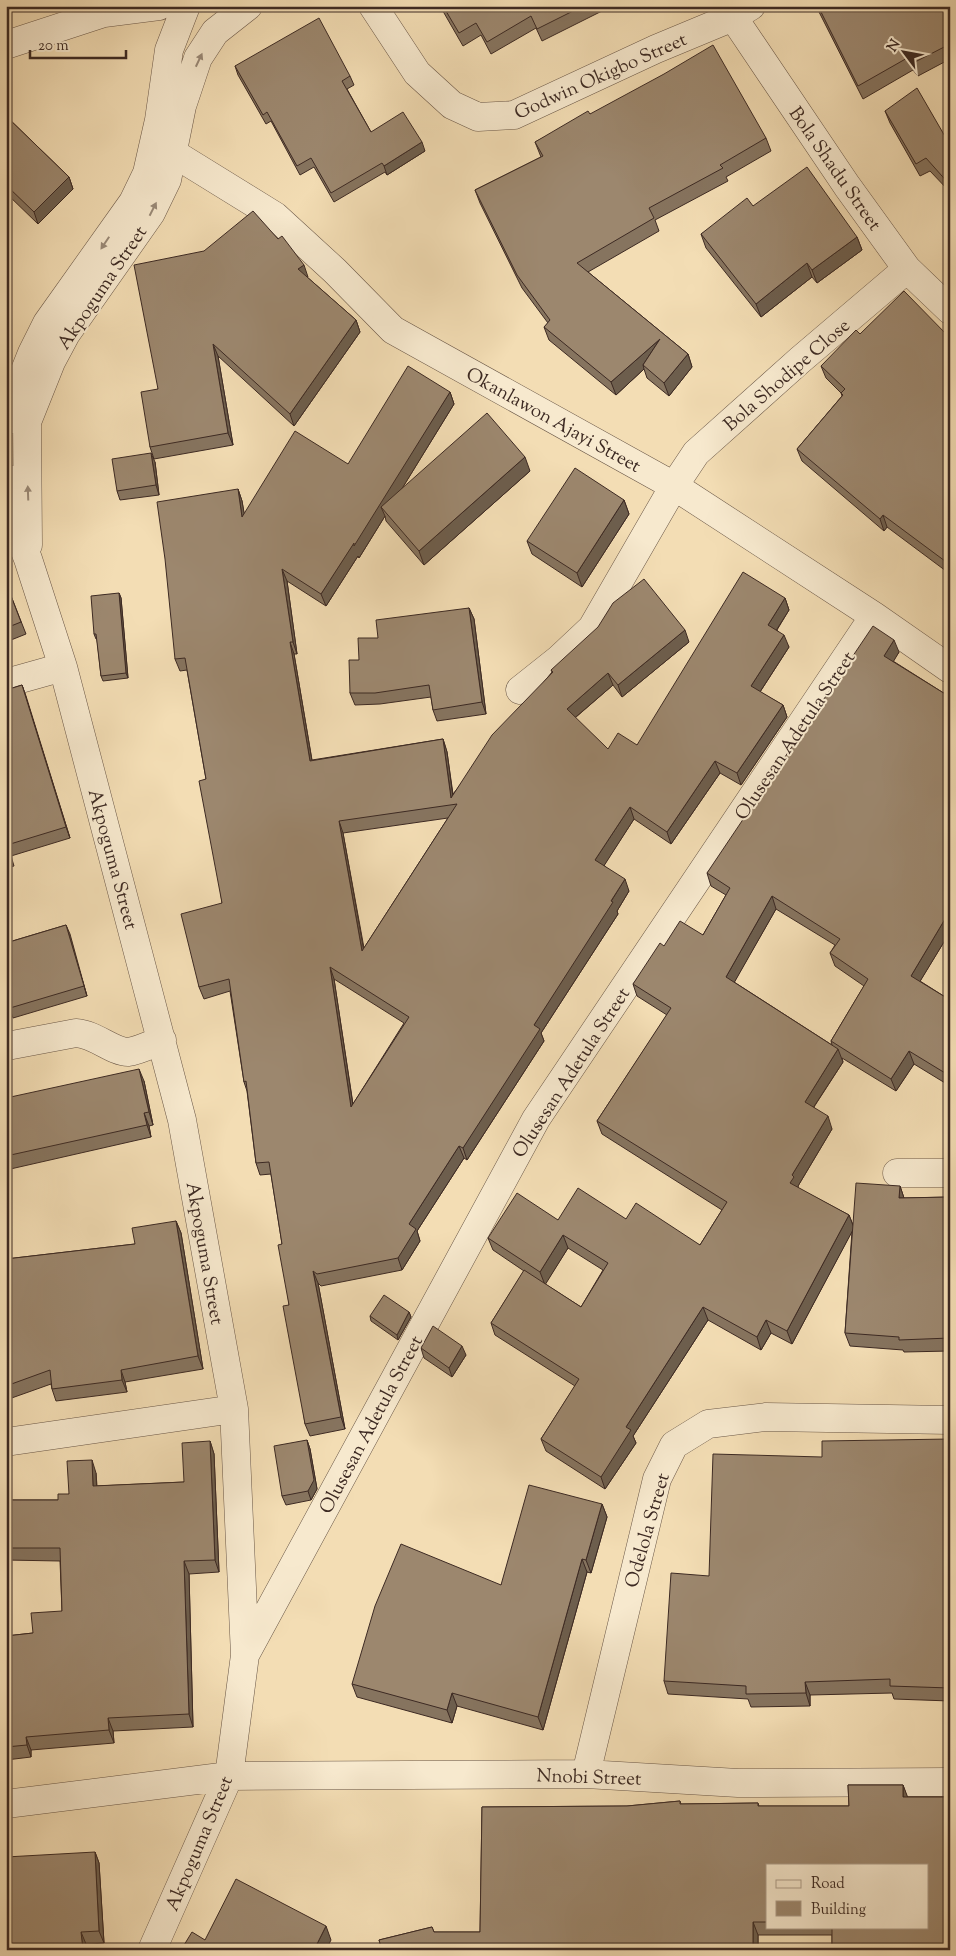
<svg xmlns="http://www.w3.org/2000/svg" width="956" height="1956" font-family="'Sorts Mill Goudy',serif">
  <style>
    .lines { fill: none; stroke-linecap: round; stroke-linejoin: round }
    .minor-casing { stroke: #6a5747; stroke-width: 29 }
    .minor { stroke: #f7e9ce; stroke-width: 28 }
    .wall { fill: #86745f; stroke: #3d2a23; fill-rule: evenodd }
    .shaded-wall { fill: #6d5e4d; stroke: #3d2a23 }
    .building { fill: #9c876e; stroke: #3d2a23; fill-rule: evenodd }
    .oneway { fill: #9a8a78 }
    .labels { text-anchor: middle; stroke-width: 4; stroke-linejoin: round; paint-order: stroke }
    .street-label { font-size: 19px; fill: #3d2a23; stroke: #f7e9ce }
  </style>
  <rect width="100%" height="100%" fill="#f3ddb4"/>
  <filter id="stains"><feTurbulence type="fractalNoise" baseFrequency=".004" numOctaves="4"/><feColorMatrix values="0 0 0 0 .2 0 0 0 0 .09 0 0 0 0 .02 0 0 0 .5 -.17"/></filter>
  <radialGradient id="worn" r=".72"><stop offset=".6" stop-color="#630" stop-opacity="0"/><stop offset="1" stop-color="#630" stop-opacity=".3"/></radialGradient>
  <g class="lines">
    <defs>
      <path id="minor" d="M373,6l44,67 35,32 26,12 36,-2 142,-66 77,-32 18,-11
        M733,17l114,169 60,83 43,41
        M6,45l98,-32 55,-7
        M173,153l102,63 60,55 58,59 281,156 200,130 76,53
        M27,422l-21,-4 26,-65 15,-30 86,-121 14,-29 12,-53 10,-70 17,-44
        M6,478l1,27 21,54 35,108 119,453 52,289 11,246 -16,121 -77,174
        M28,545l-1,-123 24,-60 15,-28 85,-121 16,-33 15,-74 16,-48 17,-26 33,-26
        M6,683l57,-16
        M520,690l39,-31 33,-31 82,-142 22,-33 104,-93 107,-91
        M7,1046l69,-13c19,1 37,19 52,19 10,-1 24,-8 34,-12
        M897,1173h53
        M6,1442l228,-33
        M245,1655l291,-536 338,-503
        M586,1774l71,-295 17,-34 34,-21 58,-7 184,3
        M6,1804l223,-28 357,-2 152,9 212,-1"/>
    </defs>
    <use href="#minor" class="minor-casing"/>
    <use href="#minor" class="minor"/>
  </g>
  <path class="wall" d="M440,6h172l-70,35 -6,-13 -45,26 -10,-19 -18,11z
    M816,6h134v53l-32,17 -5,-6 -50,29z
    M235,66l115,10 4,9 -7,4 24,43 54,19 -38,24 -2,-3 -51,30 -20,-35 -14,8 -29,-54 -5,3 -28,-49z
    M885,111l65,34v47l-20,-21 -10,5 -30,-53z
    M590,114l176,24 5,13 -45,26 2,4 -73,39 4,11 -71,41 100,82 4,13 -23,29 -22,-18 -3,-9 -28,26 -67,-55 -5,-13 4,-4 -26,-35 -42,-85 -5,-13 66,-33 -6,-15z
    M6,116l63,61 4,12 -35,35 -32,-31z
    M753,206l104,31 5,13 -45,33 -5,-6 -51,40 -55,-69 -5,-14z
    M204,251l104,26h-1l49,43 4,12 -66,94 -76,-70 15,89 -79,14 -4,-12 8,-58z
    M860,334l90,4v236l-63,-47 -3,4 -82,-70 -5,-12 45,-53 -1,-3 -15,-15 -5,-12z
    M450,392l4,12 -53,86 129,-19 -106,94 -38,-44 -1,-5 -26,42 -1,-2 -32,50 -39,-25 10,73h-3l18,106 131,-21 4,13 6,42 99,-122 -1,-2 138,-28 -67,55 -9,-12 -38,33 33,31 29,-4 148,-147 4,12 -12,20 12,17 -29,45 23,13 4,12 -46,68 -21,-12 -49,71 -37,-25 -30,46 25,26 -12,20 1,3 -77,119 3,8 -77,119 -3,-2 -47,73 3,10 -18,29 -81,16 -3,-3 27,146 -35,7 -5,-12 -16,-119 -7,-61 -11,-70 -11,1 -4,-12 -9,-72 -3,-9 -14,-91 -26,8 -5,-12 23,-84 -16,-124 -19,-109 -7,1 -5,-12 63,-170 4,12 2,13 104,-50zM448,818l-84,130 -21,-115zM334,979l70,44 -51,81z
    M155,462l4,33 -39,5 -3,-9z
    M624,500l5,14 -47,73 -50,-33 -5,-13z
    M6,583l20,51 -20,8z
    M119,593l2,5 7,80 -25,3 -2,-5 -4,-37h-1l-2,-5z
    M469,608l5,11 12,95 -49,7 -4,-11 -2,-13 -51,7 -25,1 -5,-12 9,-33 19,-22z
    M899,652l-6,9 57,36v235l-30,49 30,19v86l-36,-22 -18,27 -54,-33 1,4 -29,45 18,22 -34,57v2l51,27 4,10 47,-39 4,12 46,-1v154l-46,1 -1,-2 -53,-4 -5,-13 7,-102 -60,113 -21,-11 -10,17 -53,-30 -75,116 3,7 -31,46 -59,-38 -5,-12 34,-53 -80,-51 -4,-12 33,-52 -31,-21 -5,-12 70,-18 68,-1 74,26 22,-35 -120,-76 -5,-13 70,-106 -30,-19 -4,-12 31,-38 39,-11 23,-40 -15,-9 -4,-13zM776,909l59,36 -5,8 5,13 29,20 -33,55 1,4 -98,-63zM568,1248l35,22 -22,37 -36,-23z
    M22,685l48,153 -59,18 3,10 -8,2v-178z
    M66,925l21,71 -74,22 -7,-22v-62l3,8z
    M144,1081l9,44 -4,1 2,11 -145,33v-72z
    M176,1221l5,12 22,136 -78,13 2,10 -71,9 -4,-12 -1,-5 -45,16v-141l129,-15z
    M409,1312l2,5 -13,23 -27,-19 -1,-5z
    M421,1348l45,7 -14,22 -28,-19z
    M950,1439v262l-56,-2 -2,-6 -82,2v11l-59,1 -3,-8 -80,-5 -4,-13 45,-105 113,-119z
    M307,1440l3,9 7,40 -6,11 -25,5 -4,-9z
    M210,1441l4,13 5,118 -30,2 4,153 -80,4 1,12 -83,7v7l-25,3v-124l27,-3 29,-22 -2,-50 -54,-1v-60h52l11,-6 27,-21 1,13 87,-4z
    M602,1504l5,13 -16,56 -4,-1 -44,158 -86,-24 -5,17 -95,-26 -5,-13 149,-99z
    M848,1785h55l4,12h43v153h-118v-15h-74v15h-376l-3,-10 53,-13 2,5h46l2,-125 145,-1 53,-5 1,3 77,-1 1,3h90zM767,1865h160v62h-160z
    M95,1852l4,11 5,80 -98,7z"/>
  <path class="shaded-wall" d="M422,142l3,9 -38,24 -3,-9z
    M69,177l4,12 -35,35 -4,-12z
    M857,237l5,13 -45,33 -5,-13z
    M807,263l5,14 -51,40 -5,-13z
    M304,265l4,12 -6,4 -4,-12z
    M356,320l4,12 -66,94 -4,-12z
    M660,339l-17,26 1,4 -28,26 -5,-13z
    M213,344l5,12 15,89 -5,-12z
    M688,354l4,13 -23,29 -5,-13z
    M450,392l4,12 -67,109 -6,-6 4,9 -26,42 -1,-2 -32,50 -5,-12z
    M151,453l4,9 4,33 -3,-10z
    M525,457l5,14 -106,94 -5,-14z
    M238,489l4,12 5,28 -5,-12z
    M624,500l5,14 -47,73 -5,-14z
    M883,515l4,12 -3,4 -4,-12z
    M282,569l5,12 10,73 -4,-12z
    M119,593l2,5 7,80 -2,-5z
    M785,598l4,12 -17,27 -4,-12z
    M469,608l5,11 12,95 -4,-12z
    M685,630l4,12 -67,55 -4,-12z
    M784,635l5,12 -33,51 -5,-12z
    M894,640l5,12 -10,17 -5,-13z
    M290,642l4,12 20,119 -4,-12z
    M608,673l5,12 -42,36 -4,-12z
    M22,685l4,11 44,142 -4,-11z
    M783,705l4,12 -46,68 -4,-12z
    M443,739l4,13 7,53 -3,-7z
    M715,761l5,12 -49,71 -4,-12z
    M630,807l4,12 -34,53 -5,-12z
    M339,821l4,12 23,130 -4,-12z
    M625,879l4,12 -12,20 1,3 -77,119 3,8 -77,119 -4,-12 71,-123z
    M772,896l4,13 -46,81 -4,-13z
    M948,914l2,5v13l-34,56 -5,-12z
    M66,925l4,9 17,62 -3,-10z
    M330,967l4,12 21,140 -4,-12z
    M838,1049l5,13 -34,52 -4,-12z
    M909,1051l5,13 -18,27 -5,-12z
    M139,1069l5,12 9,44 -4,-13z
    M144,1113l5,13 2,11 -4,-12z
    M828,1116l4,13 -34,57 1,4 -9,-7 2,-8z
    M459,1146l5,12 -47,73 3,10 -18,29 -4,-12 11,-34z
    M900,1186l4,12h-5z
    M849,1215l5,13 -62,116 -5,-13z
    M176,1221l5,12 22,136 -5,-13z
    M563,1235l5,13 -23,37 -5,-13z
    M313,1271l5,12 27,146 -4,-12z
    M703,1307l5,13 -75,116 3,7 -31,46 -4,-12 25,-50z
    M409,1312l2,5 -13,23 -1,-5z
    M766,1320l5,13 -10,17 -4,-13z
    M462,1346l4,9 -14,22 -3,-9z
    M121,1370l4,12 2,10 -5,-12z
    M307,1440l3,9 7,40 -6,11 -3,-9z
    M210,1441l4,13 5,118 -4,-12z
    M92,1460l4,13 1,26 -4,-13z
    M602,1504l5,13 -16,56 -5,-13z
    M582,1559l5,13 -44,158 -5,-13z
    M184,1561l5,13 4,153 -4,-13z
    M805,1682l5,13v11l-4,-13z
    M452,1693l5,13 -5,17 -5,-13z
    M108,1718l5,13 1,12 -5,-13z
    M26,1737l5,13v7l-4,-12z
    M903,1785l5,13 -5,-1z
    M95,1852l4,11 5,80 -5,-12z
    M753,1922l5,13v15h-5z
    M326,1926l5,14 -5,10h-12z
    M81,1932l5,12v6h-3z"/>
  <path class="building" d="M443,6h140l-46,23 -6,-13 -44,26 -11,-19 -17,10z
    M818,6h132v42l-2,-3 -35,18 -4,-6 -51,29z
    M319,18l31,58 -8,5 29,51 32,-20 19,30 -38,24 -2,-3 -51,30 -20,-35 -14,8 -30,-54 -4,3 -28,-49z
    M713,45l53,93 -46,27 3,3 -74,40 5,10 -77,45 111,91 -24,29 -21,-18 17,-26 -49,43 -67,-55 6,-7 -33,-45 -42,-85 68,-34 -8,-14 53,-31 2,3 74,-40z
    M917,88l33,57v40l-24,-27 -10,6 -31,-53z
    M6,116l63,61 -35,35 -28,-27z
    M807,167l50,70 -45,33 -5,-7 -51,41 -55,-70 46,-36 6,8z
    M253,211l25,28 4,-3 22,29 -6,4 58,51 -66,94 -77,-70 15,89 -78,14 -9,-55 17,-3 -24,-124 70,-14z
    M904,291l46,47v225l-1,1 -66,-49 -3,4 -83,-70 46,-54 -2,-2 4,-4 -24,-23 35,-36 4,4z
    M408,366l42,26 -96,154v-3l-33,51 -39,-25 11,73h-3l20,119 133,-22 8,59 41,-63 61,-63 -2,-2 47,-43 15,-24 31,-24 41,51 -67,55 -10,-12 -41,36 41,40 10,-16 19,12 106,-173 42,26 -17,27 16,10 -33,51 32,19 -46,68 -22,-12 -48,71 -37,-25 -35,53 30,19 -14,22 2,1 -79,123 6,4 -77,119 -4,-2 -50,78 7,5 -18,29 -81,16 -4,-3 28,146 -36,7 -22,-118 6,-1 -11,-60 4,-1 -13,-82 -13,1 -10,-82 -2,1 -15,-103 -30,8 -18,-73 41,-11 -23,-122 7,-2 -21,-121 -10,1 -10,-100 -8,-57 81,-13 4,28 53,-86 53,33zM457,804l-95,147 -23,-130zM330,967l79,50 -58,90z
    M487,413l38,44 -106,94 -38,-44z
    M151,453l5,32 -39,6 -5,-32z
    M575,468l49,32 -47,73 -50,-32z
    M6,583l15,39 -15,6z
    M119,593l7,80 -25,3 -5,-42h-2l-3,-38z
    M469,608l13,94 -49,8 -4,-25 -54,8h-25l-1,-33h10l-1,-22h20l-2,-18z
    M873,626l21,14 -10,16 66,41v218l-2,-1 -37,62 39,24v76l-41,-25 -18,28 -60,-38 37,-62 -38,-26 10,-14 -68,-43 -46,81 112,72 -33,53 23,14 -36,59 2,2 -4,6 59,32 -62,116 -21,-11 -9,17 -54,-30 -77,120 5,3 -30,47 -60,-38 38,-60 -88,-56 33,-53 57,37 27,-44 -45,-28 -23,37 -52,-34 29,-45 41,27 20,-32 48,31 10,-16 64,42 27,-43 -130,-81 74,-113 -38,-24 27,-41 4,3 16,-25 23,14 27,-47 -23,-15z
    M22,685l44,142 -59,18 3,10 -4,1v-166z
    M66,925l18,61 -74,22 -4,-12v-53z
    M139,1069l10,43 -5,1 3,12 -141,31v-58z
    M856,1183l44,3 -1,12 51,-1v141l-51,2v-3l-54,-4z
    M176,1221l22,135 -77,14 1,10 -70,9 -2,-19 -44,16v-127l129,-15 -3,-16z
    M384,1295l25,17 -12,23 -27,-19z
    M433,1326l29,20 -13,22 -28,-20z
    M950,1439v249l-60,-2v-7l-85,3 1,11 -60,1v-8l-82,-5 7,-108 38,3 4,-122 109,3v-16z
    M307,1440l7,40 -6,11 -26,5 -8,-50z
    M210,1441l5,119 -31,1 5,153 -81,4 1,12 -83,7 1,8 -21,2v-111l27,-3 -2,-20 31,-2 -2,-63h-54v-48h52v-6h11l-2,-33 25,-1 1,26 91,-4 -2,-39z
    M529,1485l73,19 -16,56 -4,-1 -44,158 -86,-24 -5,17 -95,-26 23,-78 26,-62 100,41z
    M848,1785h55v12h47v153h-118v-23h95v-62h-160v57h-14v28h-371l-3,-10 53,-13 2,5h46l2,-125 145,-1 53,-5v3l78,-1v3h91z
    M95,1852l4,79 -18,1 2,18h-77v-93z
    M236,1879l90,47 -12,24h-133l11,-18 13,8z"/>
  <defs><path id="oneway-solid" d="M-6-.8H1V-3.2L6.5 0L1 3.2V.8H-6Z" transform="scale(1.25)"/></defs>
  <g class="oneway">
    <use href="#oneway-solid" transform="translate(199 60) rotate(-65)"/>
    <use href="#oneway-solid" transform="translate(153 209) rotate(-63)"/>
    <use href="#oneway-solid" transform="translate(105 243) rotate(124)"/>
    <use href="#oneway-solid" transform="translate(28 493) rotate(-92)"/>
  </g>
  <g class="labels">
    <g class="street-label">
      <text transform="translate(600 75) rotate(-24)" y="7">Godwin Okigbo Street</text>
      <text transform="translate(836 168) rotate(55)" y="7">Bola Shadu Street</text>
      <text transform="translate(101 287) rotate(-56)" y="7">Akpoguma Street</text>
      <text transform="translate(786 374) rotate(-41)" y="7">Bola Shodipe Close</text>
      <text transform="translate(554 419) rotate(29)" y="7">Okanlawon Ajayi Street</text>
      <text transform="translate(794 735) rotate(-56)" y="7">Olusesan Adetula Street</text>
      <text transform="translate(114 859) rotate(75)" y="7">Akpoguma Street</text>
      <text transform="translate(570 1072) rotate(-57)" y="7">Olusesan Adetula Street</text>
      <text transform="translate(206 1253) rotate(80)" y="7">Akpoguma Street</text>
      <text transform="translate(370 1424) rotate(-62)" y="7">Olusesan Adetula Street</text>
      <text transform="translate(646 1530) rotate(-74)" y="7">Odelola Street</text>
      <text transform="translate(589 1776) rotate(2)" y="7">Nnobi Street</text>
      <text transform="translate(198 1843) rotate(-67)" y="7">Akpoguma Street</text>
    </g>
  </g>
  <rect width="956" height="1956" fill="none" stroke="#f3ddb4" stroke-width="25"/>
  <rect x="8" y="8" width="941" height="1941" fill="none" stroke="#3d2a23" stroke-width="2.5"/>
  <rect x="12" y="12" width="931" height="1931" fill="none" stroke="#3d2a23"/>
  <rect x="766" y="1864" width="162" height="65" fill="#f7e9ce" stroke="#ad9d8a"/>
  <rect x="776" y="1880" width="25" height="8" fill="#f7e9ce" stroke="#ad9d8a"/>
  <text x="811" y="1888" font-size="15" fill="#3d2a23">Road</text>
  <rect x="776" y="1901" width="25" height="15" fill="#9c876e" stroke="#ad9d8a"/>
  <text x="811" y="1914" font-size="15" fill="#3d2a23">Building</text>
  <g transform="translate(904 52) rotate(302)" stroke="#f7e9ce" stroke-width="4" paint-order="stroke">
  <path d="M0-4L9 19L0 12L-9 19Z" fill="#3d2a23"/>
  <text y="-8" font-size="14" font-weight="bold" text-anchor="middle" fill="#3d2a23">N</text>
  </g>
  <path d="M30 50v8h96v-8" fill="none" stroke="#3d2a23" stroke-width="2.5"/>
  <text x="38" y="50" font-size="15" fill="#3d2a23" stroke="#f7e9ce" stroke-width="4" paint-order="stroke">20 m</text>
  <rect width="100%" height="100%" filter="url(#stains)"/>
  <rect width="100%" height="100%" fill="url(#worn)"/>
</svg>
